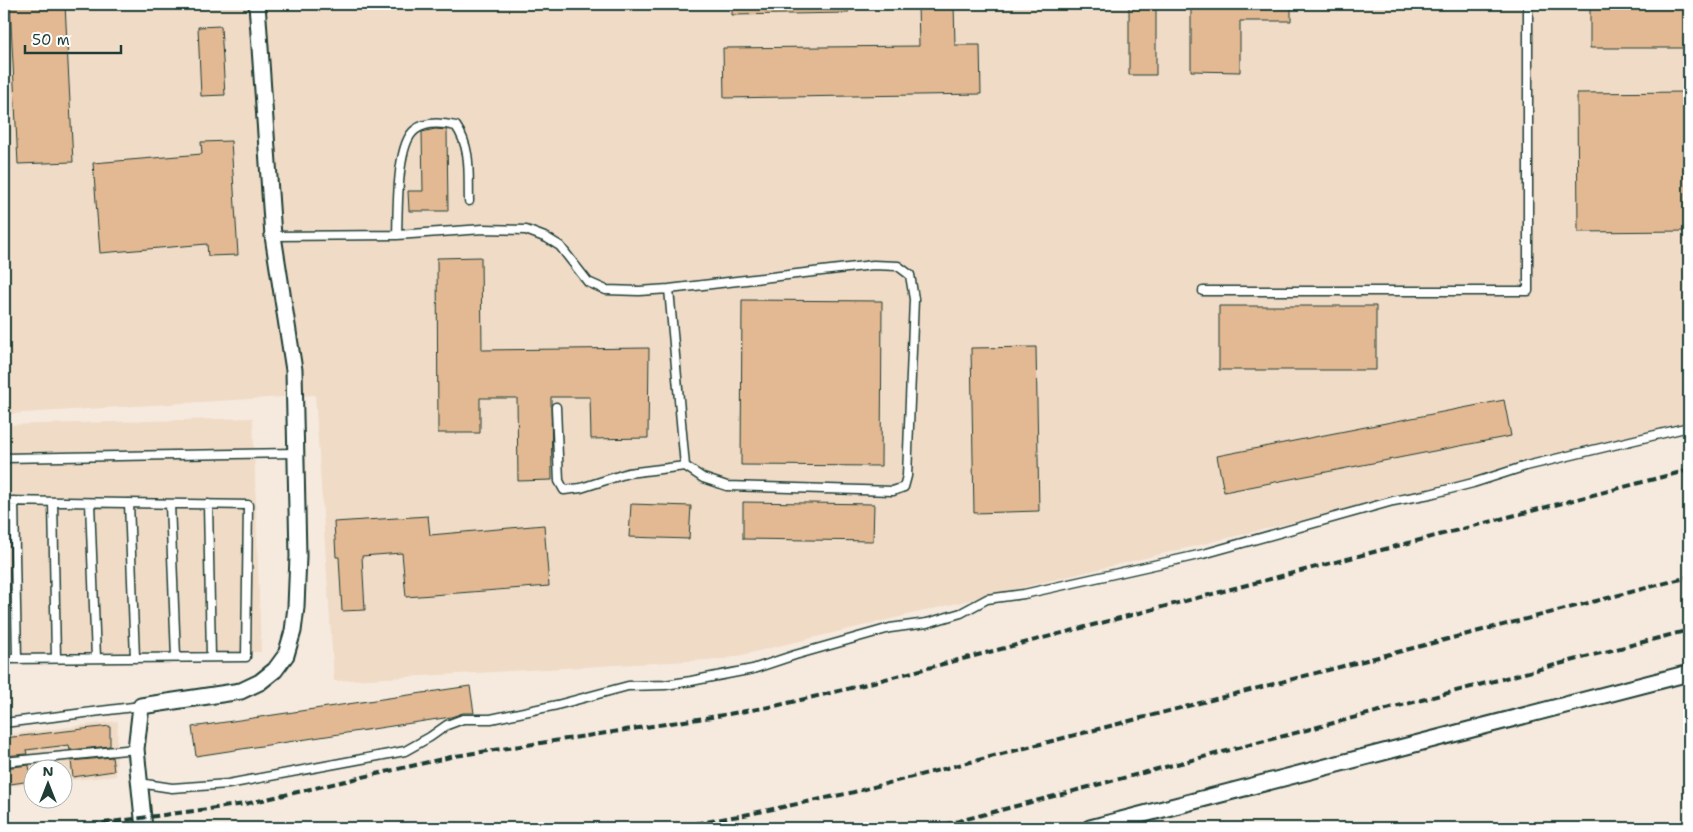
<svg xmlns="http://www.w3.org/2000/svg" width="1693" height="832" font-family="'Shantell Sans',sans-serif">
  <style>
    .built { fill: #f0dbc7 }
    .building { fill: #e2b992; stroke: #1f3d34 }
    .lines { fill: none; stroke-linecap: round; stroke-linejoin: round }
    .service-casing { stroke: #1f3d34; stroke-width: 11 }
    .minor-casing { stroke: #1f3d34; stroke-width: 19 }
    .service { stroke: #fff; stroke-width: 8 }
    .minor { stroke: #fff; stroke-width: 15 }
    .rail { stroke: #1f3d34; stroke-width: 4; stroke-dasharray: 8 4; stroke-linecap: butt }
  </style>
  <rect width="100%" height="100%" fill="#f6eade"/>
  <filter id="ink" filterUnits="userSpaceOnUse"><feTurbulence type="fractalNoise" baseFrequency=".02" numOctaves="2"/><feDisplacementMap in="SourceGraphic" scale="10" xChannelSelector="R" yChannelSelector="G"/><feConvolveMatrix kernelMatrix="1 2 1 2 8 2 1 2 1" color-interpolation-filters="sRGB"/></filter>
  <g filter="url(#ink)">
    <path class="built" d="M4,4h1685v423l-964,232 -391,22 -19,-286 -307,19z
      M253,418l8,234 -257,3v-230z
      M118,721l-2,55 -53,5 -1,-11h-30v14l-28,3v-52z"/>
    <path class="building" d="M10,4h55l8,158 -55,2z
      M732,4h116v9l-116,2z
      M918,4h36l1,41h25l1,49 -257,4 -1,-50 196,-2z
      M1129,4h27v71h-27z
      M1191,4h100v17h-51v51l-49,-1z
      M1590,4h97v44h-97z
      M221,26l4,69 -24,1 -3,-69z
      M1687,92l1,139 -110,1 -1,-139z
      M435,129l12,1 1,81h-39l-1,-20h15l-1,-59z
      M231,141l7,114 -30,1 -1,-12 -107,9 -7,-90 109,-9 -1,-12z
      M481,257l1,93 167,-2 -1,90 -57,1 -1,-42h-39l1,83 -34,1 -1,-83h-37v35h-42l-1,-175z
      M742,300l140,1 -1,165 -140,-1z
      M1219,306h157v64h-157z
      M1036,347l3,164 -65,2 -3,-165z
      M1504,400l7,36 -287,56 -7,-36z
      M743,502l131,2 -1,37 -130,-2z
      M631,504l60,2 -2,33 -60,-2z
      M428,516l2,19 114,-10 5,61 -143,11 -4,-44 -40,3 3,54 -23,1 -3,-54h-3l-2,-35z
      M470,686l4,27h-11l-12,4 -255,39 -4,-29z
      M110,726v20l-40,4 -1,-5 -43,5 1,4 -23,2v-18z
      M112,757l2,14 -41,6 -2,-16z
      M29,765l2,16 -27,4v-17z"/>
    <g class="lines">
      <defs>
        <path id="service" d="M397,235c1,-23 -1,-91 18,-105 11,-9 28,-7 41,-4 16,23 12,49 13,75
          M273,236l124,-1 86,-6 43,1 21,8 13,8 28,36 18,8 33,1 30,-2 204,-24 25,1 12,9 4,24 -7,177 -3,11 -11,4 -166,-5 -24,-8 -18,-12 -16,-177
          M1203,291h325v-287
          M556,407l3,74 5,9 17,-2 47,-15 57,-7
          M4,458l292,-5
          M4,501l244,4 -2,152 -242,2
          M14,501l3,158
          M53,502l3,156
          M90,503l6,155
          M129,503l6,155
          M170,504l6,153
          M208,504l3,153
          M4,723l137,-17
          M4,762l132,-13
          M139,783l33,5 56,-4 177,-33 25,-14 17,-12 16,-6h28l66,-14 71,-19 37,-1 26,-4 62,-12 42,-14 95,-27 37,-5 34,-10 26,-14 37,-5 179,-40 190,-53 37,-7 43,-11 53,-17 163,-39"/>
        <path id="minor" d="M144,828l-8,-79 5,-43 100,-15 19,-9 15,-12 11,-15 7,-24 3,-24 2,-51 -4,-186 -21,-134 -16,-232
          M1090,828l599,-155"/>
      </defs>
      <use href="#service" class="service-casing"/>
      <use href="#minor" class="minor-casing"/>
      <use href="#service" class="service"/>
      <use href="#minor" class="minor"/>
      <path class="rail" d="M67,828l178,-24 210,-48 256,-39 64,-11 72,-17 842,-219
        M672,828l72,-13 106,-22 839,-216
        M932,828l757,-198"/>
    </g>
  </g>
  <rect width="1693" height="832" fill="none" stroke="#fff" stroke-width="20"/>
  <rect x="10" y="10" width="1673" height="812" fill="none" stroke="#1f3d34" stroke-width="2" filter="url(#ink)"/>
  <g transform="translate(48 784)"><circle r="24" fill="#ffffff" stroke="#a5b1ae"/>
  <path d="M0-4L9 19L0 12L-9 19Z" fill="#1f3d34"/>
  <text y="-8" font-size="14" font-weight="bold" text-anchor="middle" fill="#1f3d34">N</text>
  </g>
  <path d="M25 45v8h96v-8" fill="none" stroke="#1f3d34" stroke-width="2.5"/>
  <text x="32" y="45" font-size="15" fill="#1f3d34" stroke="#ffffff" stroke-width="4" paint-order="stroke">50 m</text>
</svg>
